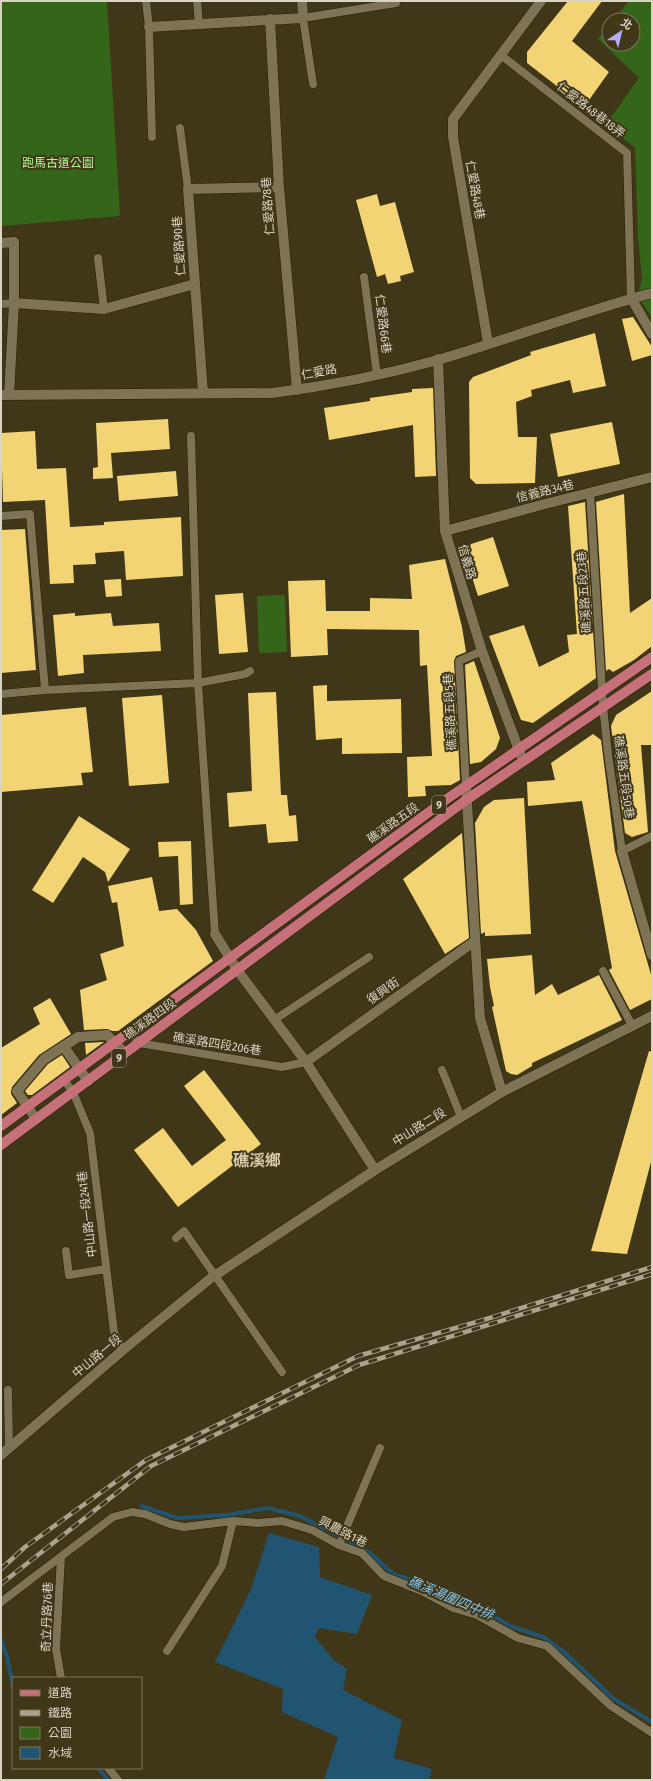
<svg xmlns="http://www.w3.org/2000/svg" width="653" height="1781" font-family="'Fira Sans Condensed','Noto Sans TC',sans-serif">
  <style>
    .green { fill: #346519 }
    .water { fill: #205470 }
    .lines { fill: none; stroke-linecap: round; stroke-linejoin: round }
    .stream { stroke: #205470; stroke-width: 4 }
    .building { fill: #f2d475 }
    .lane-casing { stroke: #271e01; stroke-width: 9 }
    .street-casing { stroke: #271e01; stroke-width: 11 }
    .primary-casing { stroke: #271e01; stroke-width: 11 }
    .lane { stroke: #7e7354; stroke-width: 8 }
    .street { stroke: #7e7354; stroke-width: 10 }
    .primary { stroke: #c6717a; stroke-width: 10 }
    .rail-casing { stroke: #aaa38e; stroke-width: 4.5 }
    .rail { stroke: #403719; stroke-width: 3; stroke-dasharray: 9; stroke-linecap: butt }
    .labels { text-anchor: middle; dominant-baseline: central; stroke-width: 4; stroke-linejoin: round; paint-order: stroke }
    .shield { fill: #403719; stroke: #aca590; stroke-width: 1 }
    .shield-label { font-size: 11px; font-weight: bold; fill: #dad4c3 }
    .street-label { font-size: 12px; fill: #dad4c3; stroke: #403719 }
    .park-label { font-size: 12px; fill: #aef48f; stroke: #403719 }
    .water-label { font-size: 13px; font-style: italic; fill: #85c9f2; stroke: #403719 }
    .district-label { font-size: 16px; font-weight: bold; fill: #d7ccaa; stroke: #403719 }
  </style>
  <rect width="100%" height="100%" fill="#403719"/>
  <path class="green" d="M1,1H107L120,216L1,226Z
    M629,1H652V318L637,295L642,280L638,236L635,148L606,124L639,78L598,39L609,25V44H633V20H613Z
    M285,595L287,652L259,653L257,596Z"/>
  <path class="water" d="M269,1533L319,1547L320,1577L372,1595L357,1634L319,1628L315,1637L334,1660L347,1669L343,1690L402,1720L394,1758L432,1769L429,1780H324L338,1737L282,1712L283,1689L215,1662L251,1589Z"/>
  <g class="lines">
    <path class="stream" d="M142,1506L177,1518L227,1515L268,1508L300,1516L370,1553L393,1574L427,1585L465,1607L499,1619L510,1626L543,1637L564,1652L614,1699L652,1722
      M1,1640L7,1657L13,1686
      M98,1768L108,1780"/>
  </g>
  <path class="building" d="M568,1H602L572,41L609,72L584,107L527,63V52Z
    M377,194L380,206L395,202L414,272L400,276L401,281L388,284L385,274L377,277L356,200Z
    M633,317L652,347V355L632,361L622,319Z
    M595,333L606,386L573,393L570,380L531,390L532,396L516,402L518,437H537L535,483L476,484L470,478L469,382L473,377L531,355L530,352Z
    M433,388L436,476L415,477L413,425L329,440L324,408L370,401V398L412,392V389Z
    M168,419L170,449L111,453L113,478L93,479V468L98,467L96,423Z
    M612,422L620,464L558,477L550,434Z
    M35,431L37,469L66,468L70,527L104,525V522L181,517L183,576L126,580L124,551L95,553L96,564L73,565L74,583L50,584L45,500L3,502L1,433Z
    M176,471L178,496L119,501L117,476Z
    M624,494L630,613L652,598V646L634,660L613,672L609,669L606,671L596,502Z
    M585,502L596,678L533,723L521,720L489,636L524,625L539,667L569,652L567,635L577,634L568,506Z
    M25,529L36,670L1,673V530Z
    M493,537L509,586L478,596L464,552L471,544Z
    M445,559L462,627L466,652L456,656L454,661L460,780L451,785L425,786L426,796L408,797L407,757L432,756L427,665L420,666L419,630L327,629L328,655L291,657L288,581L325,580L326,611H370V598L412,599L409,565Z
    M121,579L122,596L106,597L104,580Z
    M243,593L248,652L219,654L215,595Z
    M75,613V616L111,613L113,626L159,623L161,651L83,655L84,673L58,676L53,615Z
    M474,661L500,738L496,749L481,762L470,764L465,665Z
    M327,685V701L401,699L402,753L342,754V738L316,740L313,686Z
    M652,691V745H641L648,832L632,837L625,833L611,726L616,715Z
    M276,692L281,795H287L289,816L296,815L298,841L268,843L266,824L229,827L227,793L252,791L248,693Z
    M162,695L169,783L129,786L122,698Z
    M86,707L93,772L81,773L83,785L1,792V715Z
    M593,734L601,740L615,851L652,978V999L630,1010L609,970L612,968L582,801L528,806L527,782L555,780L551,763Z
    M524,798L531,934L485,936V932L481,934L475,823L484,807L494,800Z
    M79,816L130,849L108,882L105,872L83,857L53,903L32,890Z
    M462,833L469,938L445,954L403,879Z
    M191,841L193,904L180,905L178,856L159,857L158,842Z
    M152,877L159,911L177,909L196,930L213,961L118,1031H112L107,1029L84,1030L80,990L107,980L100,954L124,946L117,902L112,903L108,886Z
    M532,955L535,995L552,984L558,995L599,975L622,1020L532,1063V1066L517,1075L511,1074L506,1071L492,1007L494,1006L490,987L487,959Z
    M50,998L71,1034L39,1055L12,1087L11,1094L17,1103L1,1115V1048L40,1024L33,1008Z
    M104,1042L86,1055L85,1043Z
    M649,1051L652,1052V1158L627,1254L591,1251Z
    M62,1055L70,1067L32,1095H28L25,1091L48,1064Z
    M204,1070L261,1144L178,1207L134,1150L163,1128L192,1166L226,1140L184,1086Z"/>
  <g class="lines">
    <defs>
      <path id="lane" d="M146,1L149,27L152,137
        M197,1L199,24
        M502,56L627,153L631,298
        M313,84L303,18L396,3
        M180,128L188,189
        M98,258L104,309
        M364,277L377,375
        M1,304L14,303
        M191,436L198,683L215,934
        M590,493L603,706L608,754L622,851L652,836
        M1,516L30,514L45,690
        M1,694L45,690L198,683L245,674L250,671
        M466,786L459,661L482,651
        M603,971L633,1027
        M274,1020L369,957
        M130,1031L139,1043L282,1067L306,1062
        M442,1070L461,1117
        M64,1080L73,1092L90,1133L114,1332L123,1350
        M176,1238L184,1231L282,1372
        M66,1251L69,1275L106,1269
        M8,1390L9,1448
        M339,1545L380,1448
        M61,1557L56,1649L61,1678
        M1,1602L113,1517L132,1512L145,1514L170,1524L184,1527L233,1521L258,1523L282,1521L312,1530L339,1545L362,1553L384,1576L424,1592L453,1608L477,1615L518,1638L547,1646L611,1706L652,1733
        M167,1651L222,1566L233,1521
        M108,1768L118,1780"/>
      <path id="street" d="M270,19L279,187L297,390
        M149,27L303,18L302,1
        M1,243L14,242V303L9,395
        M631,298L652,334
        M14,303L104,309L195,284
        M488,343L453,137V119L541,1
        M438,359L445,531L482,651L523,761
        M203,392L188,189L279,187
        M1,395L272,393C328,386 384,375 438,360C510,339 580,312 652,293
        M445,531L545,504L652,477
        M466,786L480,1018L502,1092
        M622,851L652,955
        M215,934L238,971L306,1062L375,1170
        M64,1047L88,1081
        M306,1062L475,941
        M36,1119L17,1091L44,1059L78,1037L107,1035L125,1053
        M1,1455L123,1350L211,1278L375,1170L502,1092L652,1016"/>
      <path id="primary" d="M1,1126L444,801L652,657
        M1,1145L466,800L652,674"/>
    </defs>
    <use href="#lane" class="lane-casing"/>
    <use href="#street" class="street-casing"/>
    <use href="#primary" class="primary-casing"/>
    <use href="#lane" class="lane"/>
    <use href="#street" class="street"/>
    <use href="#primary" class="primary"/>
    <defs>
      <path id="rail" d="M1,1569L25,1547L146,1460L358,1356L480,1321L652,1267
        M1,1584L151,1466L359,1365L652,1274"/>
    </defs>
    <use href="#rail" class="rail-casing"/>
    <use href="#rail" class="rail"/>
  </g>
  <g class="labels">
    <g class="shield">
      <rect x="432" y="796" width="14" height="18" rx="3"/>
      <rect x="112" y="1049" width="14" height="18" rx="3"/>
    </g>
    <g class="shield-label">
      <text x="439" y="805">9</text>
      <text x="119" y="1058">9</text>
    </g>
    <g class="street-label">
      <text transform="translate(591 110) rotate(38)">仁愛路48巷18弄</text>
      <text transform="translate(475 190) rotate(80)">仁愛路48巷</text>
      <text transform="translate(268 206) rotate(-94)">仁愛路78巷</text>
      <text transform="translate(179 246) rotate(-94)">仁愛路90巷</text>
      <text transform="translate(383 324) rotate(83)">仁愛路66巷</text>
      <text transform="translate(319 372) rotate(-11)">仁愛路</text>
      <text transform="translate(545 491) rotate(-14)">信義路34巷</text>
      <text transform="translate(467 562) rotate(74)">信義路</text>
      <text transform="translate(584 592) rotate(-94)">礁溪路五段23巷</text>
      <text transform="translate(450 712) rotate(-93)">礁溪路五段5巷</text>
      <text transform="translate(624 777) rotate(82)">礁溪路五段50巷</text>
      <text transform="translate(393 823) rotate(-36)">礁溪路五段</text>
      <text transform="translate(383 991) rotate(-35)">復興街</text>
      <text transform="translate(150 1019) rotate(-36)">礁溪路四段</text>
      <text transform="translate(217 1044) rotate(9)">礁溪路四段206巷</text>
      <text transform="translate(419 1127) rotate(-32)">中山路二段</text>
      <text transform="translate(87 1214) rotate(-97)">中山路一段241巷</text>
      <text transform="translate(97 1356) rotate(-40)">中山路一段</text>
      <text transform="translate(343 1532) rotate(27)">興農路1巷</text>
      <text transform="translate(47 1617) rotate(-88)">奇立丹路76巷</text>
    </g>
    <g class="park-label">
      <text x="58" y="163">跑馬古道公園</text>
    </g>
    <g class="water-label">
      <text transform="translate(451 1598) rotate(23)">礁溪湯圍四中排</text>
    </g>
    <g class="district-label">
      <text x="257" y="1160">礁溪鄉</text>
    </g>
  </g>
  <rect width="653" height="1781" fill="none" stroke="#dad4c3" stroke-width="4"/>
  <rect x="12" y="1677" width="130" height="92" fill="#403719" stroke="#7e765d"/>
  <rect x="20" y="1690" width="20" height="6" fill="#c6717a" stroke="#7e765d"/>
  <text x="48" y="1697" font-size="12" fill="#dad4c3">道路</text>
  <rect x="20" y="1710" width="20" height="6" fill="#aaa38e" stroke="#7e765d"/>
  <text x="48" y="1717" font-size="12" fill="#dad4c3">鐵路</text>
  <rect x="20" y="1727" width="20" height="12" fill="#346519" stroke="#7e765d"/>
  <text x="48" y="1737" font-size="12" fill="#dad4c3">公園</text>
  <rect x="20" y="1747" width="20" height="12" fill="#205470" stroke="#7e765d"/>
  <text x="48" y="1757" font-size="12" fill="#dad4c3">水域</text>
  <g transform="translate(621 32) rotate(35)"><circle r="19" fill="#403719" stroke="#7e765d"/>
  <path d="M0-3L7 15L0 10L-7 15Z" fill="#b9abf7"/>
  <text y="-6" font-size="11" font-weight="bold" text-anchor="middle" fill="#dad4c3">北</text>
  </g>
</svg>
